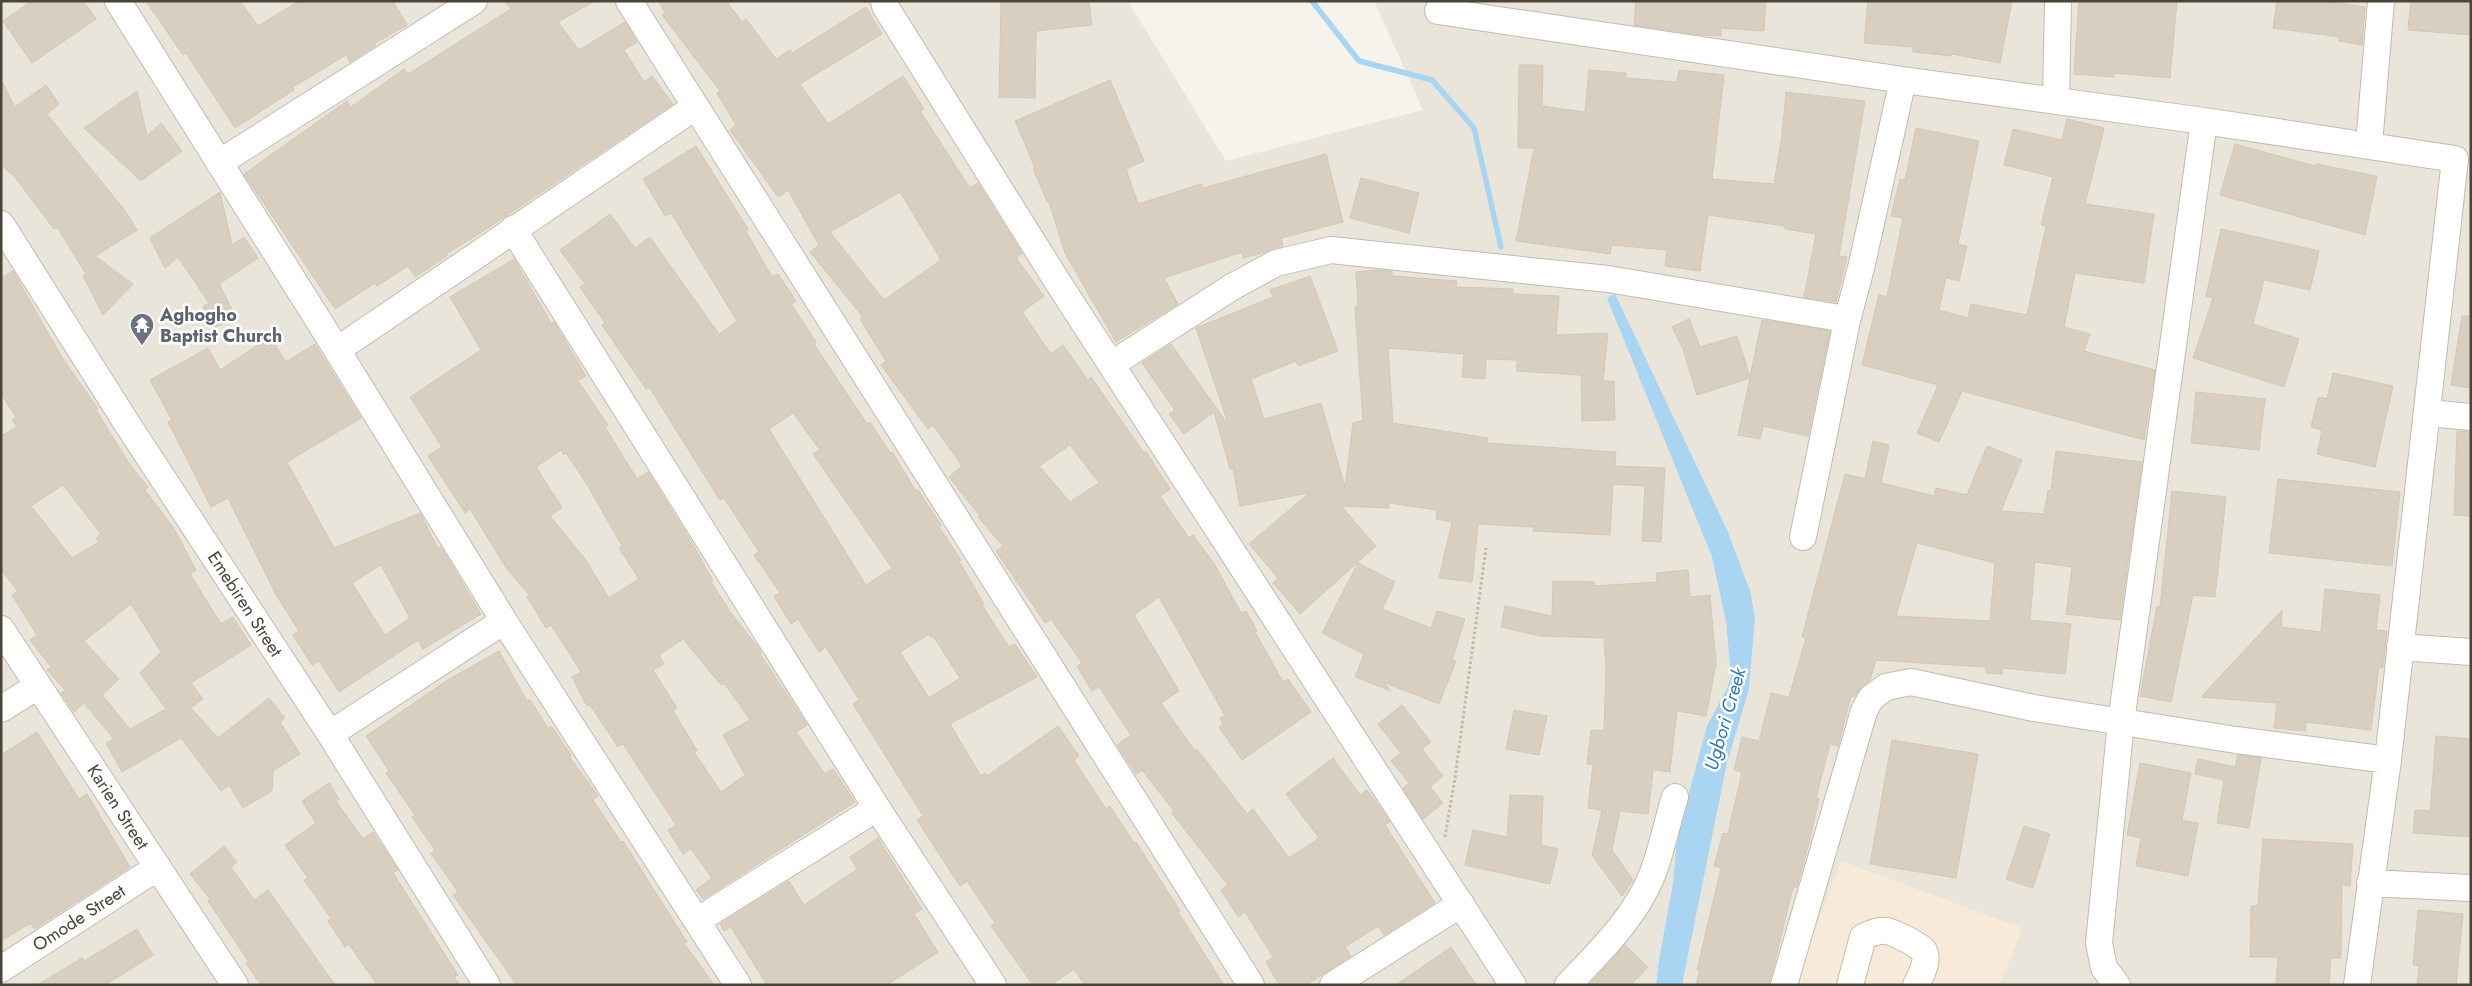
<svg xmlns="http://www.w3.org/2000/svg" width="2472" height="986" font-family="Jost,sans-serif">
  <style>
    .residential { fill: #eae5da }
    .commercial { fill: #f7ead8 }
    .water { fill: #a9d4f2 }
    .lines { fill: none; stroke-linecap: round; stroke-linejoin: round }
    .stream { stroke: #a9d4f2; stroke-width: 5.5 }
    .building { fill: #d8cfc1; stroke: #d3c7b4; fill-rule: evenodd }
    .minor-casing { stroke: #c2bbae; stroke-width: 28 }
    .path { stroke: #c4b79f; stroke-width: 3; stroke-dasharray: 2.5 2.5; stroke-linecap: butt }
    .minor { stroke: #fff; stroke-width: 26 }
    .labels { text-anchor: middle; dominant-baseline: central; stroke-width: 5; stroke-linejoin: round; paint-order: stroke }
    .worship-label { font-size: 18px; font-weight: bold; fill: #5b616d; stroke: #fff; text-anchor: start }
    .street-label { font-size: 18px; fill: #4b4439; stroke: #fff }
    .water-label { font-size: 19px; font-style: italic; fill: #2e7ab2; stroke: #fff }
  </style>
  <rect width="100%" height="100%" fill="#f6f3ec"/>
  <path class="residential" d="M1,1H1128L1226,161L1423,110L1374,1H2471V985H1682L1727,763L1749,689L1755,620L1615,294L1608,298L1712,557L1726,622L1731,675L1692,782L1677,837L1673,883L1659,959L1656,985H1Z"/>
  <path class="commercial" d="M1841,861L2022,928L2000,985H1794Z"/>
  <path class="water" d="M1615,294L1728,532L1751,594L1755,620L1749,689L1727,763L1682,985H1656L1659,959L1673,883L1677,837L1707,726L1727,688L1731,675L1726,622L1712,557L1607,298Z"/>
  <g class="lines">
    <path class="stream" d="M1312,1L1359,61L1432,80L1474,128L1501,247"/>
  </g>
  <path class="building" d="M32,1H83L96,19L32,63L3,21Z
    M146,1H240L258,26L299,1H393L407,25L375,43L376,45L350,62L346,55L293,87L294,90L235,128L186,53L183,55Z
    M505,1H595L558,22L579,50L625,22L637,42L624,50L644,82L652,76L673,104L491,226L446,254L447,256L415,277L408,266L377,286L375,283L335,309L244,174L347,101L351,107L404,69L408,74L511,9Z
    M659,1H726L742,22L746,19L776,59L790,50L792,53L866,7L882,34L800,84L828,124L903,76L924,109L920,111L970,188L978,183L1022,253L1016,258L1044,296L1022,312L1051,354L1063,345L1088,380L1091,377L1144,453L1146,452L1170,489L1160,496L1189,538L1193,535L1215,565L1241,613L1246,611L1257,631L1255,632L1283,682L1288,679L1311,712L1242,760L1219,727L1223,724L1220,718L1225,716L1159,597L1134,615L1179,691L1161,703L1195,751L1197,749L1247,814L1253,809L1289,858L1319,838L1286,794L1333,758L1360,795L1367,790L1379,806L1390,822L1385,825L1435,903L1384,935L1378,926L1345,947L1351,956L1306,985H1279L1266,962L1273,957L1245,912L1238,917L1221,890L1228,885L1172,813L1174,811L1142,770L1136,774L1117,745L1131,735L1099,687L1092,691L1077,666L1082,663L1051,619L1045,623L996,551L1003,546L978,517L980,516L949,477L962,466L933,425L928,429L881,365L886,361L860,319L863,317L810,252L819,245L788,190L778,197L730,130L736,125L717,93L720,91L662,15L665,13ZM900,192L941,260L884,300L830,232ZM1070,445L1099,483L1070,502L1039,466Z
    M1001,1H1089L1092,25L1036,31L1035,98L999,97Z
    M1636,1H1766L1764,31L1721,28V36L1702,35L1634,25Z
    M1868,1H2012L2000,63L1952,54L1951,56L1913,52V47L1864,43Z
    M2079,1H2177L2170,78L2115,73L2114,77L2074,74Z
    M2277,1H2326L2365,7L2362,45L2339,41V37L2273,28Z
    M2411,1H2471V35L2408,30Z
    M1519,65H1543L1542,106L1585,112L1589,70L1626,73V78L1677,82L1679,70L1724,75L1712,179L1774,184L1782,135L1786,92L1865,101L1839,256L1847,257L1836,302L1804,297L1816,234L1785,229V226L1708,215L1700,271L1665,266L1667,250L1612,245L1610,254L1516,241L1534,148H1518Z
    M1,79L15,107L46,85L59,104L47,114L126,212L137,230L95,256L133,284L103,315L83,276L86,274L57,227L54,229L14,176L1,165Z
    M1110,80L1144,161L1126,169L1138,204L1201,184L1203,188L1326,154L1343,222L1281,238L1283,246L1265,252L1243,258L1242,252L1164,278L1178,304L1116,342L1065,253L1049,202L1048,203L1033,169L1035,168L1015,121Z
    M137,91L147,136L161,123L182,151L141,181L84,128Z
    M2067,119L2104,128L2085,204L2154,214L2144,283L2075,273L2064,327L2090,334L2084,351L2155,370L2144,440L1962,391L1939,442L1917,433L1938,385L1862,365L1879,295L1887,297L1903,218L1891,216L1900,179L1905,180L1916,128L1979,141L1958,244L1967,246L1959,281L1946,278L1939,310L1968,318L1971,304L2027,315L2046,226L2041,225L2053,177L2004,165L2013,129L2062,140Z
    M2235,144L2315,166L2316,164L2377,176L2365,235L2220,195Z
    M696,146L748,229L746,231L772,277L778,274L796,301L791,304L816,342L814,344L839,382L867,424L870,422L890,453L892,452L916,491L918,490L941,525L939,527L961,560L959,561L984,604L982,605L1009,647L1015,644L1037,677L950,724L981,776L985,773L987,776L1058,726L1079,756L1074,760L1106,809L1110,806L1134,843L1136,842L1180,911L1178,912L1224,985H1085L1074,969L1051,985H1033L991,926L995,923L967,881L960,886L917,820L923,816L853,704L859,700L826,647L819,652L798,619L791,624L774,596L780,593L754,555L759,552L724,498L720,500L649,387L646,389L602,325L605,323L580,287L585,284L560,250L610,214L635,248L650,237L719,334L737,321L671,213L665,216L643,179ZM793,413L820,450L813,454L892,568L866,585L769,429ZM929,634L930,637L933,636L960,678L929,698L900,652Z
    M1361,178L1419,193L1409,233L1350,218Z
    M220,192L232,245L244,237L258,258L219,284L236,317L214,328L203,306L209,303L178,257L165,268L150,238Z
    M2221,229L2319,251L2310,290L2264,280L2253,324L2299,339L2284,387L2193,358L2213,298L2206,296Z
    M514,259L551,323L554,322L586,376L578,381L608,425L605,427L637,479L648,472L691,541L713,581L711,582L731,613L758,647L761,652L760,654L802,717L807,725L796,732L825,774L833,769L855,802L703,899L696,890L712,878L691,849L683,854L668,830L676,825L623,744L618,747L590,705L587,706L572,677L581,672L551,625L546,628L527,597L529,595L507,569L470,509L465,513L428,456L442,447L410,397L481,350L450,297ZM561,450L564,455L566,453L588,486L622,546L619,548L639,579L609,598L585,559L550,516L562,508L536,467ZM683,639L721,685L724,683L750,720L723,735L745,775L721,792L694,752L697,750L673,711L677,708L653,670L664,664L659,655Z
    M1379,270L1392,271V276L1457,281L1456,287L1513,289V294L1559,296L1556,335L1608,333L1603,381H1614L1615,420L1582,421L1581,375L1517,371V360L1486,359L1485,379L1462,377L1464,354L1388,348L1393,423L1488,438L1487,443L1616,452L1615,466L1665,468L1661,542L1642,541L1645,486L1613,484L1610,535L1533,531L1534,527L1478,524L1472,582L1439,578L1452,522L1436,519L1437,510L1389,503V508L1341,506L1376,546L1300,614L1273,583L1278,578L1249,544L1309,493L1240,506L1233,468L1230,469L1214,412L1184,434L1169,414L1175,410L1142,363L1171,344L1229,426L1196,328L1273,297L1270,290L1310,276L1338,351L1298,366L1296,361L1251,379L1264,419L1321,403L1345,487L1353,423L1363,420L1355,307L1358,306L1356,272Z
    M13,271L61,356L98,409L96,410L128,462L148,487L145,490L173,527L196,570L190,574L221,624L233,617L251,645L191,683L203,699L191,708L218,738L269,698L285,718L280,722L300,754L273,771L272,791L243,808L229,785L221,791L181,738L122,772L106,743L114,739L84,703L74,712L61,693L65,690L47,670L51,667L30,640L37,635L12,595L18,591L1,570V436L17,427L12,420L16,417L1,394V279ZM63,485L101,534L96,538L99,542L72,558L31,506ZM131,604L161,652L140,673L166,709L130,729L102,695L119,679L84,641Z
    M2462,316H2471V388L2451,385Z
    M1689,319L1700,347L1737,336L1750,377L1762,320L1830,331L1808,436L1763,426L1760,439L1738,435L1750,378L1697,395L1683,349L1672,327Z
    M270,337L286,362L315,344L361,418L287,462L334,548L420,513L438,549L441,547L481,614L423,649L418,640L339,692L319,661L312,665L293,635L299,631L275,593L228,498L211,507L168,422L172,420L150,380L208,348L220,370ZM381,565L410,618L385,635L352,583Z
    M2333,373L2393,386L2375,467L2317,454L2322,430L2311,427L2318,397L2327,399Z
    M2196,392L2265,399L2259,450L2191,443Z
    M2457,431L2471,432V516L2454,515Z
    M1873,441L1889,445L1881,483L1934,496L1936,488L1967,495L1987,446L2022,460L2001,511L2044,514L2048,490L2051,491L2056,451L2142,462L2120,620L2066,614L2072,567L2035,562L2030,620L2071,624L2065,674L2003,668L2002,674L1986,673V667L1876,660L1870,680L1862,686L1854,697L1851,696L1838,746L1830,744L1816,798L1819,799L1810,839L1797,887H1793L1769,985H1696L1700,971L1697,970L1721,868L1714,866L1723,833L1728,834L1742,772L1734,770L1742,737L1759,741L1771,693L1789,697L1806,638L1802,637L1845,474L1865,479ZM1917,543L1995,563L1990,621L1896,616Z
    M2278,479L2400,492L2392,566L2269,553Z
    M2172,491L2226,497L2215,597L2193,595L2171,702L2140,696L2157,607H2160Z
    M1358,563L1395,582L1382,609L1431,628L1437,611L1465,619L1452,660L1456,661L1439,704L1383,682L1391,691L1355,677L1364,654L1322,633Z
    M1688,570L1690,597L1710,595L1716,663L1706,716L1677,711L1670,772L1653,770L1648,814L1620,811L1612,850L1633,880L1622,896L1592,855L1602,810L1588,808L1593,764H1587L1591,730L1604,731L1606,668L1604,638L1540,636L1501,627L1505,606L1552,616L1553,581L1594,582V586L1657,582L1656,573Z
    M2325,589L2380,595L2376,630L2387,631L2383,668L2379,667L2371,730L2306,722L2305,731L2274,728L2277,703L2201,697L2282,610L2281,627L2321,632Z
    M499,651L527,701L530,700L548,728L551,726L571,755L569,756L598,796L593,800L621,842L623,841L687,942L684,943L714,985H517L453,895L458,892L431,853L435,850L412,817L415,815L386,773L389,771L366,736L446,681Z
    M1402,705L1431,742L1422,749L1443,776L1430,787L1443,803L1423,819L1403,788L1409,783L1391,761L1401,753L1378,724Z
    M1514,710L1547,716L1539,755L1506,749Z
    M37,732L79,799L87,794L130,867L34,929L31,923L1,941V755Z
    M2436,736L2471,739V837L2413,833L2415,810L2430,811Z
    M1892,740L1978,754L1956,878L1870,864Z
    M2238,755L2261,758L2249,828L2217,823L2224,780L2195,774L2198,759L2235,767Z
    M2140,763L2191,773L2182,820L2198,823L2188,876L2136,866L2141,838L2127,835Z
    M329,783L339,799L336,801L363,839L373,832L383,847L398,870L393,873L458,975L454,977L460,985H377L349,944L345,947L328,921L331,918L304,880L308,878L285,845L316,823L302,801Z
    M1510,795L1543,796L1541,845L1558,849L1550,884L1465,865L1473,830L1507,837Z
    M2024,826L2050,834L2033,888L2006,879Z
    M878,838L922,909L914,914L938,952L887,985H767L731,927L724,931L720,924L789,881L804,905L857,869L850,857Z
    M2263,839L2353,844L2350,886L2342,885L2341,958H2331L2329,985H2276L2278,957H2250L2251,906H2258Z
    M224,846L237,862L231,867L254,900L268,890L335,985H261L246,963L249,962L208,901L210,899L190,874Z
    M2418,910L2463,914L2456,985H2417L2419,966L2413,965Z
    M137,929L153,955L105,985H37L82,958L84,961Z
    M1625,945L1648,967L1631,985H1589Z
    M1451,947L1476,985H1396Z"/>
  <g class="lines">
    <defs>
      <path id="minor" d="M118,1L337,350L504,621L738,985
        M629,1L1251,985
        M884,1L885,6L1057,281L1513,985
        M1438,11L1903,80L2204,121L2455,159L2388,760L2357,985
        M2056,101L2058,1
        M2369,145L2381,1
        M219,163L474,1
        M1,224L126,422L330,734L487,985
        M513,229L877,808L993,985
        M337,350L695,107
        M1112,364L1232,287L1276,263L1331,250L1608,279L1834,317L1847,321L1861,268L1903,80
        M2427,413L2471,417
        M1803,537L1847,321
        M1,629L235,985
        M2400,647L2471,652
        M1,709L38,686
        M330,734L504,621
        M2370,883L2471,888
        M698,920L877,808
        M1,969L158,867
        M1333,985L1461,904
        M1568,985C1599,952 1635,918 1652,875C1662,850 1667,822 1675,797
        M1784,985L1864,711L1871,698L1886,687L1911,682L2034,708L2236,740L2388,760
        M1850,985L1863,937C1870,934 1877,930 1886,931C1892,931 1921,946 1924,951C1929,962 1921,975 1916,985
        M2117,985L2104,968L2099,943L2121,722L2204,121"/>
    </defs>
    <use href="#minor" class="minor-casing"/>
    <path class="path" d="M1445,837L1455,778L1486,548"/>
    <use href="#minor" class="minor"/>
  </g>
  <defs>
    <symbol id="temple-pin" viewBox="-11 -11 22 30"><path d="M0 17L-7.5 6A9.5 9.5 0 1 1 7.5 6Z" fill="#6b7280" stroke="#fff"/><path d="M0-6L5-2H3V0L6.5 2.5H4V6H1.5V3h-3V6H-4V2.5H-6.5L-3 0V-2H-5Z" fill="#fff"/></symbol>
  </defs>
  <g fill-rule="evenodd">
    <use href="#temple-pin" x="128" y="311" width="28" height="38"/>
  </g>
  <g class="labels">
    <g class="worship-label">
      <text x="160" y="315">Aghogho<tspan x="160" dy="21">Baptist Church</tspan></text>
    </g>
    <g class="street-label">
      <text transform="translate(245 604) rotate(57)">Emebiren Street</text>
      <text transform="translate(118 807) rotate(57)">Karien Street</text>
      <text transform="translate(79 918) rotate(-33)">Omode Street</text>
    </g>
    <g class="water-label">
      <text transform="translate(1725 719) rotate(-74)">Ugbori Creek</text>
    </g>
  </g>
  <rect width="2472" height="986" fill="none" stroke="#4b4439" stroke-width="5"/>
</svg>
